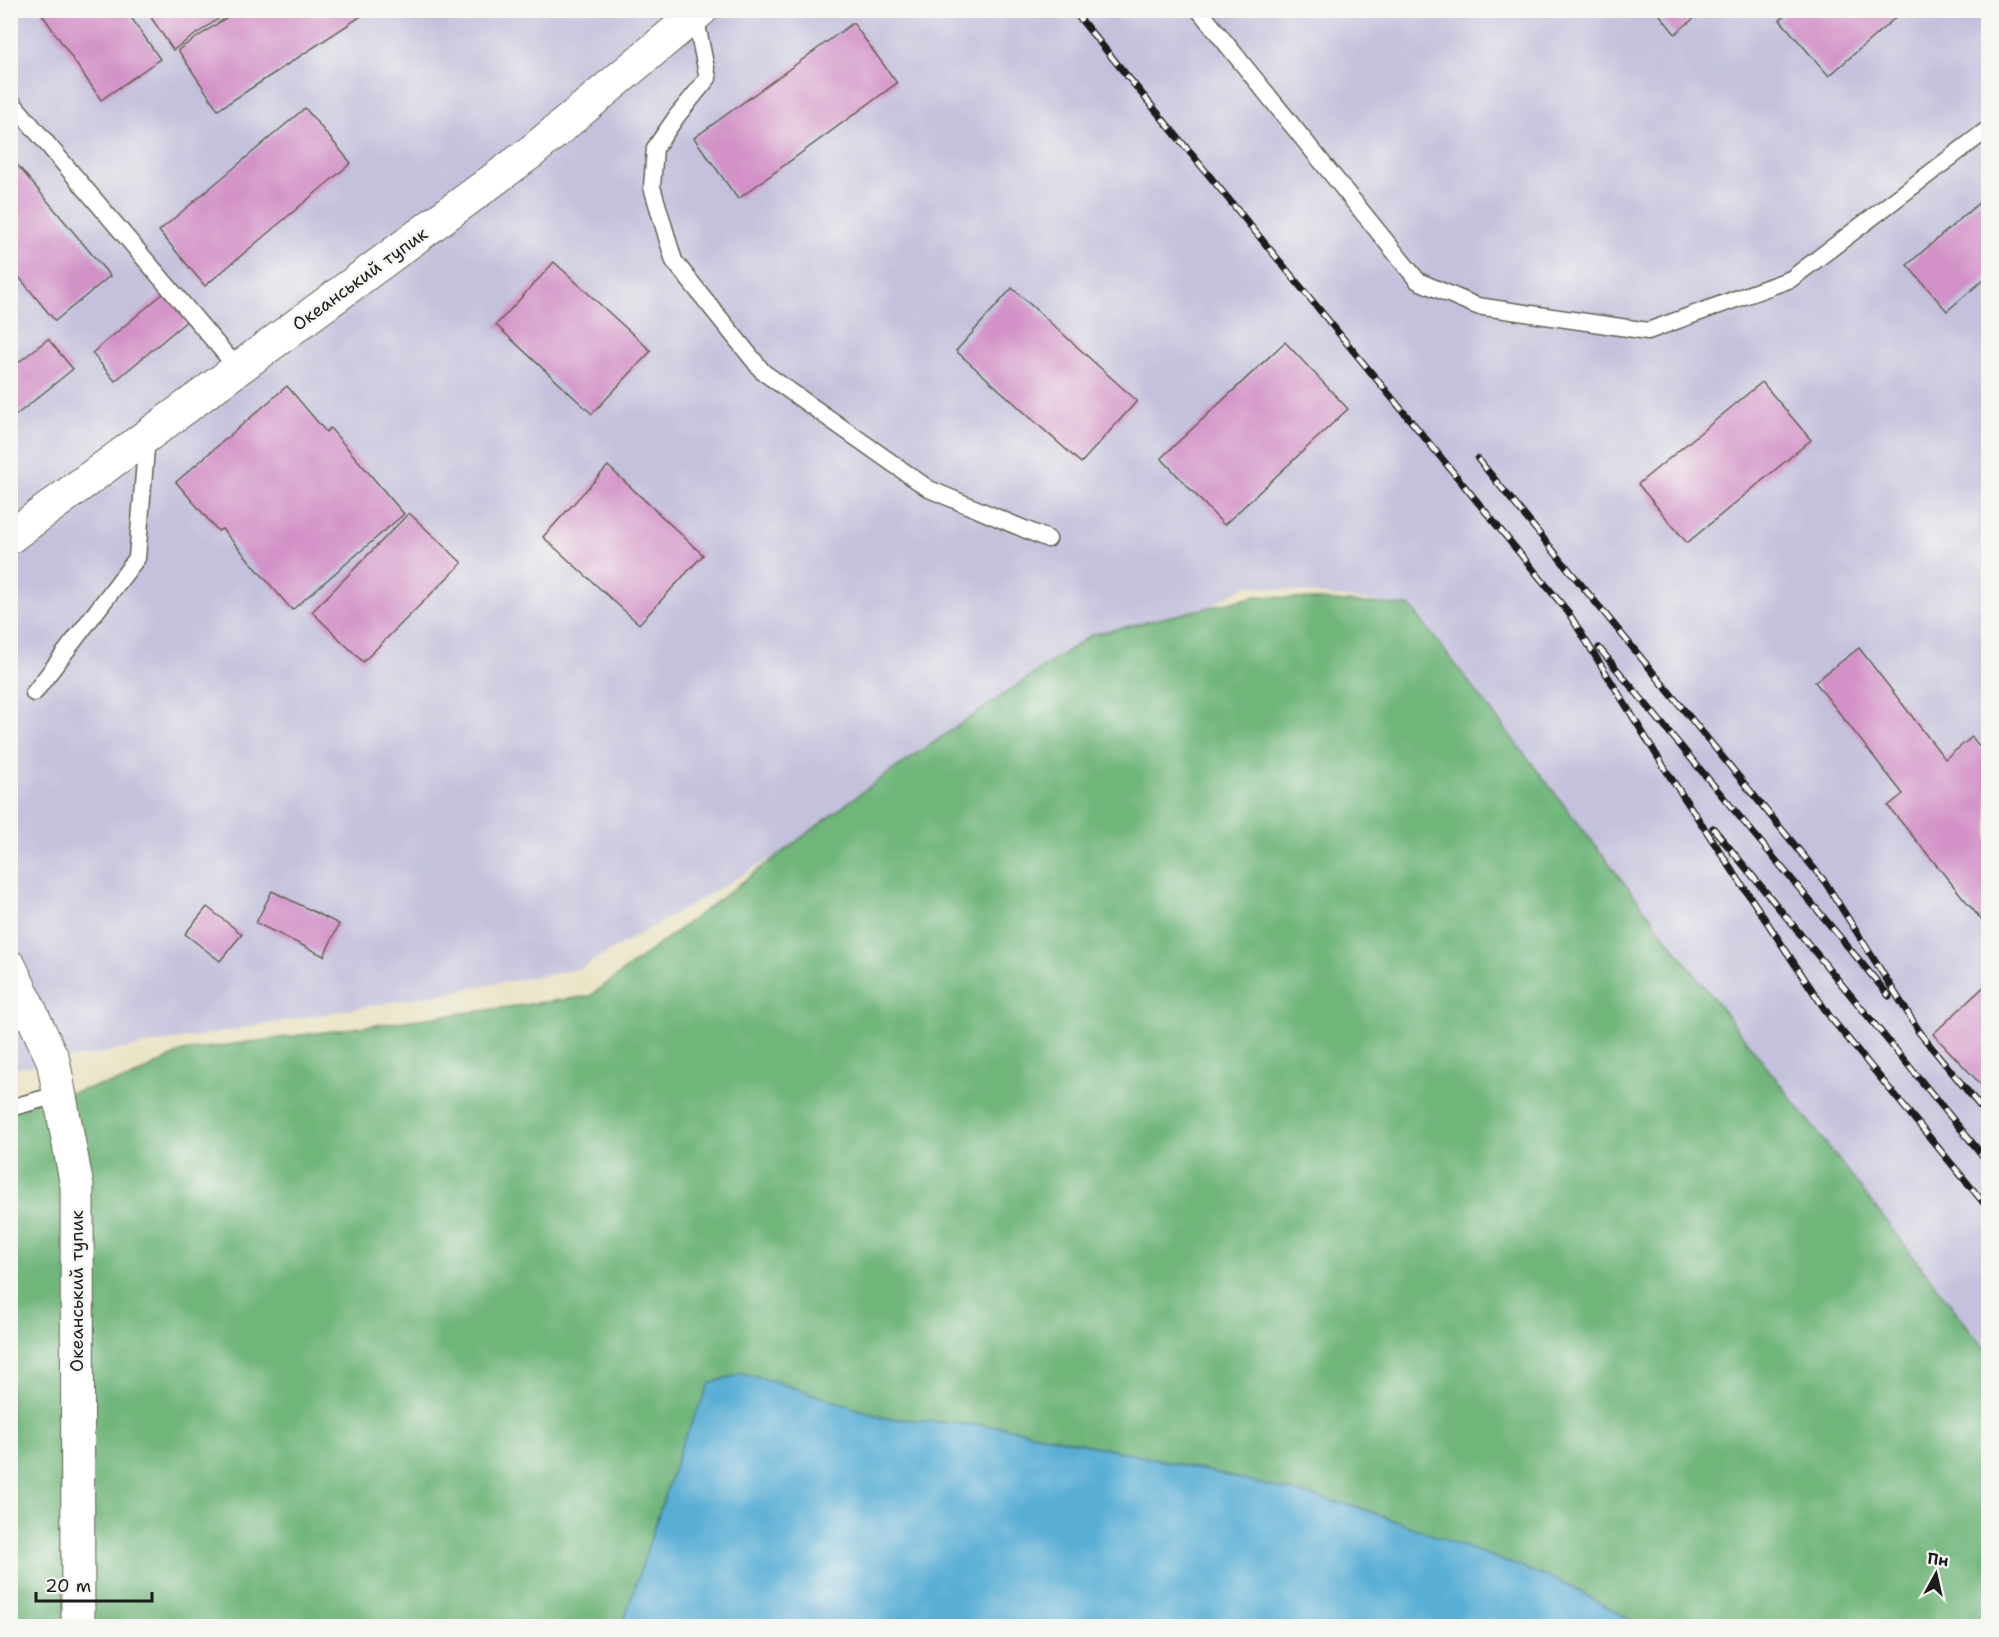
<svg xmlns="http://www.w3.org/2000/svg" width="1999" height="1637" font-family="'Shantell Sans',sans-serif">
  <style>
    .industrial { fill: #c3c1db }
    .forest { fill: #6fb57a; stroke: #46684b; stroke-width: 1.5 }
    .water { fill: #58aed5; stroke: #3a6578; stroke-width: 1.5 }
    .building { fill: #d392c7 }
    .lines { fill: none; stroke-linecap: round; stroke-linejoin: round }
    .lane-casing { stroke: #646155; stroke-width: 19 }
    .street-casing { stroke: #646155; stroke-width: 35 }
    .lane { stroke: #fff; stroke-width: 16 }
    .street { stroke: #fff; stroke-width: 33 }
    .rail-casing { stroke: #1c1c1c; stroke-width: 7 }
    .rail { stroke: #f6f6f2; stroke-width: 4.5; stroke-dasharray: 14; stroke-linecap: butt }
    .labels { text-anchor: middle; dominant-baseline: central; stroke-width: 5; stroke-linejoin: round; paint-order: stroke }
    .street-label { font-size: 18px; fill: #1c1c1c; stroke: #f6f6f2 }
  </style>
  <rect width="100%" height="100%" fill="#f6f6f2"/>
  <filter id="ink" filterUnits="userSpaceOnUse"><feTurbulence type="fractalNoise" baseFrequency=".0167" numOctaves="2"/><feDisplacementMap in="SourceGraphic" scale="12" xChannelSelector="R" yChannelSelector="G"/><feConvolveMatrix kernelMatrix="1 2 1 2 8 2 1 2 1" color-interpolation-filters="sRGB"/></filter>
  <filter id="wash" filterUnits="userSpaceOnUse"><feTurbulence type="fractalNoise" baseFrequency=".008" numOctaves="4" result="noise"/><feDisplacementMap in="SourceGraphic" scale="24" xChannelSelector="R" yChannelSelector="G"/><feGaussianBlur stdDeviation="1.35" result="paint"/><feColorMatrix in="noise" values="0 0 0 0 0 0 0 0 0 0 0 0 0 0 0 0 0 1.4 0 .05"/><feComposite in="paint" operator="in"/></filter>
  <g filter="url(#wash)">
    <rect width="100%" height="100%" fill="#e9e2c0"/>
    <path class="industrial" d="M11,11H1988V1361L1376,602L1247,585L579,969L11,1069Z"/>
    <path class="forest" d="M1257,596L1410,606L1988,1353V1626H1642L1566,1584L1357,1507L1173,1463L1004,1427L884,1418L774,1381L681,1446L622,1626H11L10,1106L129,1079L183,1051L590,996L877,781L1091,635Z"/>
    <path class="water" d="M741,1374L774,1381L884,1418L1004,1427L1173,1463L1357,1507L1566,1584L1642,1626H622L681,1446L710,1383Z"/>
    <g id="blocks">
      <path class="building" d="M39,10H126L160,59L101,100Z
        M146,10H231L173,50Z
        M238,10H365L366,13L218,110L178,50Z
        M1656,10H1704L1675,34Z
        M1791,10H1904L1829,76L1780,20Z
        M853,23L897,83L738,199L694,138Z
        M305,108L351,163L205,286L159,231Z
        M10,156L110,276L55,321L10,266Z
        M1988,195V276L1947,311L1907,265Z
        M554,262L651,351L592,414L496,325Z
        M1012,288L1137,401L1081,463L956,351Z
        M165,292L188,320L115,381L92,353Z
        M48,339L73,369L10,420V369Z
        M1285,342L1348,409L1224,525L1161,458Z
        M1762,382L1811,440L1687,543L1638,484Z
        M287,386L326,432L330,428L404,514L292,610L222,529L218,531L176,482Z
        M608,466L703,555L639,624L543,537Z
        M409,513L462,563L363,662L312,612Z
        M1859,648L1945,759L1972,737L1988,757V928L1888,806L1903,794L1815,682Z
        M272,891L339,924L324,956L256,923Z
        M207,907L242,934L220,961L185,934Z
        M1988,983V1089L1987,1091L1933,1034Z"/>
    </g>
  </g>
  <g filter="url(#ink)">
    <use href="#blocks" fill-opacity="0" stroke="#646155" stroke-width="1.5"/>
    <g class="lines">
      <defs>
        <path id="lane" d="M1199,10L1418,281L1477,306L1648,331L1791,279L1988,129
          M695,15L708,78L677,116L655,148L652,187L674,261L763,372L929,489L1048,539
          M10,100L238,369
          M34,693L137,558L147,437
          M10,1108L60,1094"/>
        <path id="street" d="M10,537L530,153L701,10
          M10,967L53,1060L77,1186L78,1626"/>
      </defs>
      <use href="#lane" class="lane-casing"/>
      <use href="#street" class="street-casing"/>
      <use href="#lane" class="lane"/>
      <use href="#street" class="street"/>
      <defs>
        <path id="rail" d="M1073,10L1568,612L1669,775L1830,1017L1988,1208
          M1478,459L1825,882L1923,1037
          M1599,648L1889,996
          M1713,828L1988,1162
          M1918,1031L1988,1116"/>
      </defs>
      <use href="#rail" class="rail-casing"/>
      <use href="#rail" class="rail"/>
    </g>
  </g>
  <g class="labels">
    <g class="street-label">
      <text transform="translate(360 279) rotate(-36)">Океанський тупик</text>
      <text transform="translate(77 1291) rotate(-90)">Океанський тупик</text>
    </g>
  </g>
  <rect width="1999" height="1637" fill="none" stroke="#f6f6f2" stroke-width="36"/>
  <g transform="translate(1936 1574) rotate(8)" stroke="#f6f6f2" stroke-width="4.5" paint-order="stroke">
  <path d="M0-4.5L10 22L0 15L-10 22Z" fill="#1c1c1c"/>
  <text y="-9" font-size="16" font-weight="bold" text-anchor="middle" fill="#1c1c1c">Пн</text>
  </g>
  <path d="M36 1592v9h116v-9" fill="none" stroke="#1c1c1c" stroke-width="3"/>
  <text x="45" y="1592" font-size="18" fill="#1c1c1c" stroke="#f6f6f2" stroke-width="4.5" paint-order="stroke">20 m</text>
</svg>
